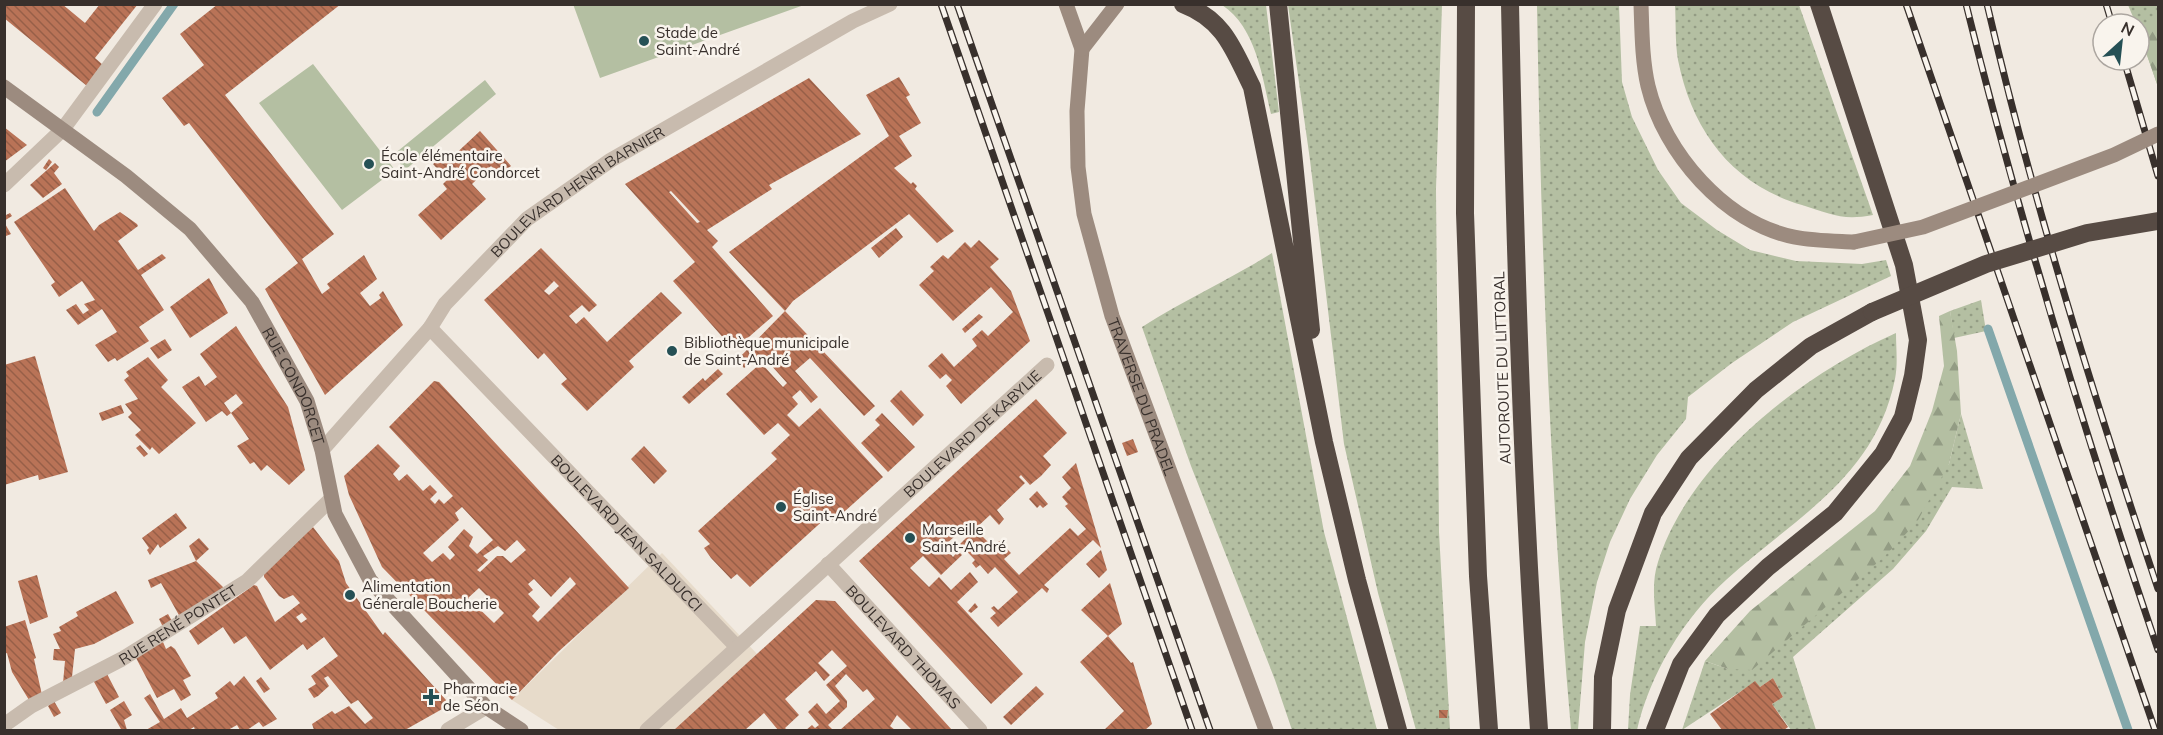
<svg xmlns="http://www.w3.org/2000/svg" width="2163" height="735" font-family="Mulish,sans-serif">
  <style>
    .grass { fill: url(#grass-dots) }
    .forest { fill: url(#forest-firs) }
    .green { fill: #b4bfa2 }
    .plaza { fill: #e7dbca }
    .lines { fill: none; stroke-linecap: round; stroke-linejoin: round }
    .stream { stroke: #83a8ab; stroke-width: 9 }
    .building { fill: url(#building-back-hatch); fill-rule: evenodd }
    .street { stroke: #c8bbae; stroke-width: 15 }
    .secondary { stroke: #9c8b7f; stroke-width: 15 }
    .highway { stroke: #574b44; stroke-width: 18 }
    .rail-casing { stroke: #38302c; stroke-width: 7 }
    .rail { stroke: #f9f4ed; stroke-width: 4.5; stroke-dasharray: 14; stroke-linecap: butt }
    .secondary-bridge { stroke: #9c8b7f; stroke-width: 15 }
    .highway-bridge { stroke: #574b44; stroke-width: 18 }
    .poi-dot { fill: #255055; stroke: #f9f4ed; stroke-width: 2 }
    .labels { text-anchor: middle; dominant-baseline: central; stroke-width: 5; stroke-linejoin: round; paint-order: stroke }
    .poi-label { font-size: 15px; fill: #38302c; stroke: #f9f4ed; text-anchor: start }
    .street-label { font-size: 15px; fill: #38302c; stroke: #f9f4ed }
  </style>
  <defs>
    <pattern id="grass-dots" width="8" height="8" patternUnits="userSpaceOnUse" patternTransform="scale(1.5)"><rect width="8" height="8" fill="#b4bfa2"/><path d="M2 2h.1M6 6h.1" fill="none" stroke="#939c84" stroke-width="1.8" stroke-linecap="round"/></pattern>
    <pattern id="forest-firs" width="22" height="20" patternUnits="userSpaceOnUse" patternTransform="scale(1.5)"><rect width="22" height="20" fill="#b4bfa2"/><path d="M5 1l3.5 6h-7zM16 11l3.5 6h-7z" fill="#939c84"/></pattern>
    <pattern id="building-back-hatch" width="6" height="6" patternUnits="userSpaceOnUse" patternTransform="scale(1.5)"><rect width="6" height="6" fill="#b97357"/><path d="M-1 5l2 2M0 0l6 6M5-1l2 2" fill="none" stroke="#975f48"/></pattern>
  </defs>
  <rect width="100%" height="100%" fill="#f1eae1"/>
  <path class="grass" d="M1222,5H1266L1279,112L1271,114C1262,76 1256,27 1222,5Z
    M1288,5H1442L1436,189L1439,532L1450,730H1416L1378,593L1344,444L1310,160Z
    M1537,5H1619L1622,82L1632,117L1658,170L1681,203L1717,230L1750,250L1796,261L1862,264L1886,260L1891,276L1793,322L1732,363L1688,397L1686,419L1657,455L1630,499L1610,542L1597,582L1585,642L1578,730H1571C1550,489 1541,247 1537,5Z
    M1675,5H1799L1873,215C1842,221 1831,214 1802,205C1731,184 1692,130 1678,60C1675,42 1676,22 1675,5Z
    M2128,5H2158V87L2139,32V24H2136Z
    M1272,253L1324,532L1377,730H1292L1275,680L1191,466L1142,327C1184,300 1229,280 1272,253Z
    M1981,300L1986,331L1954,338L1950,311Z
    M1896,333C1896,348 1898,364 1895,379C1875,478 1794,518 1726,580C1683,619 1650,674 1637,730H1628L1630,695L1640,626H1656C1655,605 1651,583 1658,562C1690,461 1803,374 1896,333Z
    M1961,414L1983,489L1952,487L1926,531L1893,569L1793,657L1816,730H1791L1772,704L1783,697L1773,678L1760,687L1755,682L1682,730L1705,661L1728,669L1949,464Z"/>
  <path class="forest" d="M2158,13V87L2140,35Z
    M1950,311L1957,351L1961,414L1949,464L1917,522L1884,557L1752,670L1728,669L1705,661L1750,611L1875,511L1910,466L1932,411L1944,366L1939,316Z"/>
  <path class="green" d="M573,4H804V5L600,78Z
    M313,64L395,170L342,210L259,103Z
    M485,80L496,94L405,170L393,155Z"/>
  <path class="plaza" d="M662,553L757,654L674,730H559L512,700Z"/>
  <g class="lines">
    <path class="stream" d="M97,112L174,4
      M1988,329L2128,730"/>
  </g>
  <path class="building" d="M4,4H62L85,23L100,4H138L95,58L103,65L87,86L4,18Z
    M218,4H341L225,95L334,234L302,259L322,294L330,288L327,284L364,255L377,279L360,293L370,306L381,298L379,295L383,291L403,325L325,395L265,289L298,263L189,123L184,126L162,98L204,65L180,34Z
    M899,77L910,95L906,97L921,123L899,136L912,156L894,168L911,184L913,182L917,186L915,189L954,231L937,243L909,214L793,301L785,311L729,252L889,136L866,95Z
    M809,78L861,134L769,185L772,189L707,230L718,241L712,247L773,316L734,350L673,281L695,262L625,184ZM671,191L700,222L697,223L669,192Z
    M4,127L27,145L4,162Z
    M480,131L511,166L500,175L491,166L472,184L486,199L441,240L418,215L447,189L443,184L447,180L433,164L445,155L449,160Z
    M49,159L52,162L46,170L43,168Z
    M55,163L59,167L54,173L62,184L43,198L30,185Z
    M65,188L94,231L99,225L120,212L137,224L138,226L118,241L138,270L162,254L166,258L141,275L164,310L139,327L149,341L117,361L115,358L108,362L95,345L117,332L102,309L78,325L66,310L76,304L83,314L89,310L84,304L95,300L82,281L59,297L51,285L55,282L14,222Z
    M10,213L12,216L4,221V216Z
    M4,222L11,234L6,236L4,235Z
    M896,228L903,237L879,258L871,248Z
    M979,240L999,259L990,267L1011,291L1030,341L961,404L946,386L952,380L946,374L940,379L928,366L942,353L954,367L977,346L972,339L982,330L988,336L1013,312L991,287L953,321L919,285L934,271L930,267L943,255L948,259L965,242L971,248Z
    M541,248L597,305L589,312L582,305L569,316L576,324L584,317L607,342L661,292L682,313L629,361L634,367L587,411L561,384L567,379L544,353L538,359L484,300ZM554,281L559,286L549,295L544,291Z
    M209,278L228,313L190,338L170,307Z
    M785,311L875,406L864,416L810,358L795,371L818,397L811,403L800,390L792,397L798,404L787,415L799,427L820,408L883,477L834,521L828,516L750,587L737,574L731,579L711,558L704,548L710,544L698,531L777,459L771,453L790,435L778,423L764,435L726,394L761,363L783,387L787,383L762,355L744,368L737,360Z
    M979,314L983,317L965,333L962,329Z
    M236,326L288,407L305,470L289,485L267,465L261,471L254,462L250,464L237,446L249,439L231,413L243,403L236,394L224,403L231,413L227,416L222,411L206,422L182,387L199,376L205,386L217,377L200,354Z
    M165,339L172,350L158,359L150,348Z
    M35,356L68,472L39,480L38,475L4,485V365Z
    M148,357L168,380L161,387L196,423L159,454L152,447L150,450L135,435L141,430L128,417L132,413L125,404L138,399L124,380L129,376L126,372Z
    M718,369L723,374L689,404L682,397L703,378L705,381Z
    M434,381L439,382L629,588L558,652L512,700L382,567L349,495L344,476L378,444L400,466L393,474L399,481L407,474L423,491L430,485L437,492L430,499L435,504L439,499L444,504L453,496L389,427ZM462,507L493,540L477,554L469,546L473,537L464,529L448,547L455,555L450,560L443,553L432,562L423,553L459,520L455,513ZM517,540L526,550L511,563L503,556H497L480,572L477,570L488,560L483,556L498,546L505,551ZM570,577L576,584L538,622L532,616L540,607L528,594L533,590L528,584L534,579L551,597ZM479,588L504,613L494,623L468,598Z
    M901,390L924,415L913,426L890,401Z
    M1036,399L1067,433L1043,456L1051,465L1041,476L1030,485L1021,475L1019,477L1025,483L997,510L1004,519L999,525L990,515L975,529L993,547L999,541L1011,553L1004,559L1019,575L1070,528L1078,536L1086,529L1065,506L1068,504L1062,497L1071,488L1062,477L1076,463L1101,548L1093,540L1044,585L1049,589L1047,593L1042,588L998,627L990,618L996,613L991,608L994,606L998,610L1018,592L995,567L988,574L980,565L976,568L972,563L975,560L960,544L972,532L967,525L944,546L953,557L958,551L962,555L941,575L923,556L910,568L929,587L939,577L951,590L970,572L978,582L957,602L1023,674L991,704L859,561Z
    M121,405L124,413L102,421L99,413Z
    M882,413L915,447L888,472L861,443L880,425L875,420Z
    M1133,439L1138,452L1127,456L1122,443Z
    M140,445L148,454L144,457L136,448Z
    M644,446L667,471L654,484L631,459Z
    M1037,491L1048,504L1043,508L1040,505L1037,508L1029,499Z
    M176,513L187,528L160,548L158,544L150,555L147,550L149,548L142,538Z
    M313,527L339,561L346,583L383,635L385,632L446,700L444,708L405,730H314L312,724L332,711L335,714L349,706L365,724L373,718L358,700L351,704L328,676L324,678L329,686L318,696L314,698L308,689L316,684L311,676L338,656L324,637L307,650L303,644L270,670L246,636L234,644L223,627L198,645L189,631L254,585L257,586L275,622L300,603L293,595L284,599L279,596L264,577V573ZM302,613L307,619L301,623L296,617Z
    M199,538L209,549L196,561L223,587V591L180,617L161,583L151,588L148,580L196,561L189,546Z
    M1101,550L1107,570L1099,578L1086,564Z
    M37,575L48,617L30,624L18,581Z
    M1110,583L1122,624L1108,636L1081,610Z
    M116,591L134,623L94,644L75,649L72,677L63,683L65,661L53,660L54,649H60L53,634L61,631L59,627L78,616L76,612Z
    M816,600L835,601L952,730H912L897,715L890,726L895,730H840L875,699L867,689L863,692L846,674L835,686L847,701V707L828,725L833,730H806L812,725L815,728L819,725L808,712L817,703L826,714L840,701L826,685L847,666L832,650L818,663L830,675L824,681L816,671L785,699L799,715L785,728L787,730H778L764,713L745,730H674Z
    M975,603L978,607L971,613L968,611Z
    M168,614L172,621L163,627L159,619Z
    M25,620L36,658L34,659L42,695L29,700L12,672L7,653L4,654V627Z
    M1108,636L1131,663L1133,662L1152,724L1145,730H1104L1124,711L1080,662Z
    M163,642L166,649L171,646L175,649L191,676L183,680L191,695L181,701L174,689L157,698L135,656Z
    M106,672L119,697L106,704L93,680Z
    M244,676L277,719L263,727L259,722L247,730H240L237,725L228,730H195L194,727L189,730H146L160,722L144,698L150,694L164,719L181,708L187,718L218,698L215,693L230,681L234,686Z
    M261,677L270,689L264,693L256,681Z
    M1773,678L1783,697L1772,704L1788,727L1784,730H1722L1710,714L1755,681L1760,687Z
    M1036,686L1044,694L1011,725L1003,717Z
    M54,701L61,713L54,717L48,706Z
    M124,701L132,715L124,720L127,730H119L121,729L110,710Z
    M1439,710H1448L1447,718H1439Z"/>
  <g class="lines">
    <g class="street">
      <path d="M4,185L63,129L155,4"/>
      <path id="s1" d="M430,328L737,647"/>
      <path id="s2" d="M322,450L430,328L445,304L527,219L611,160L853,21L890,4"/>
      <path id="s3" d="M828,564L980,730"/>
      <path id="s4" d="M4,725L31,706L122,659L247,581L331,499"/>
      <path d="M448,730L486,707"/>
      <path id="s5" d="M647,730L1047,365"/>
    </g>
    <g class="secondary">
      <path id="s6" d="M1066,4L1082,49L1077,111L1078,167L1084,214L1112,316L1266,730"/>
      <path d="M1641,4C1642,32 1642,60 1648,86C1664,153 1725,223 1794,237C1814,241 1834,241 1854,242"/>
      <path d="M1082,49L1117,4"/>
      <path id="s7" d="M4,87L126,176L190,229L252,302L307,401L322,450L335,514L370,580L486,707L521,730"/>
    </g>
    <path class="highway" d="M1183,4C1225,20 1234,51 1252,87L1324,442L1357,580L1398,730
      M1278,4L1311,330
      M1466,4L1465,213L1478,576L1489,730
      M1510,4C1515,247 1522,489 1539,730
      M1602,730L1603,677L1617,610L1653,513L1689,458L1756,390L1811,346L1872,312
      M1655,730L1681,664L1717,615L1768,567L1835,513L1883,454L1903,417L1913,376L1918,340L1904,265L1819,4"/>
    <defs>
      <path id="rail" d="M941,4L1192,730
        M957,4L1210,730
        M1906,4L2155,730
        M1966,4C2020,223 2086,437 2158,650
        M1987,4C2033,202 2094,397 2158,589
        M2106,4L2112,24
        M2124,60L2158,176"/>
    </defs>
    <use href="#rail" class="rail-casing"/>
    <use href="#rail" class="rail"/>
    <path class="secondary-bridge" d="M1854,242L1923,227L2114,155L2158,134"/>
    <path class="highway-bridge" d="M1872,312L1986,264L2087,233L2158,221"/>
  </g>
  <g class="poi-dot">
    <circle cx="644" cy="41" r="6"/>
    <circle cx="369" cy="164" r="6"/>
    <circle cx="672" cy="351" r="6"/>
    <circle cx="781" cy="507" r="6"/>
    <circle cx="910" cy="538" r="6"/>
    <circle cx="350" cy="595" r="6"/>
    <path d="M428 688h6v6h6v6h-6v6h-6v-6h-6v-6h6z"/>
  </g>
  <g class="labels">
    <g class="poi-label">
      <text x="656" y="32">Stade de<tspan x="656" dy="17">Saint-André</tspan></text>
      <text x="381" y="155">École élémentaire<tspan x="381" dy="17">Saint-André Condorcet</tspan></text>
      <text x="684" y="342">Bibliothèque municipale<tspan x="684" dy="17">de Saint-André</tspan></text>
      <text x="793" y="498">Église<tspan x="793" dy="17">Saint-André</tspan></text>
      <text x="922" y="529">Marseille<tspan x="922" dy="17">Saint-André</tspan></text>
      <text x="362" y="586">Alimentation<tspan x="362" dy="17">Génerale Boucherie</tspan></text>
      <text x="443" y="688">Pharmacie<tspan x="443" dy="17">de Séon</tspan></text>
    </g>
    <g class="street-label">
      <text stroke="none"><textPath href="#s2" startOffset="366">BOULEVARD HENRI BARNIER</textPath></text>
      <text transform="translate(1502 368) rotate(-92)">AUTOROUTE DU LITTORAL</text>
      <text stroke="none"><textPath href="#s7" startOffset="424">RUE CONDORCET</textPath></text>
      <text stroke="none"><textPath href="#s6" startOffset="405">TRAVERSE DU PRADEL</textPath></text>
      <text stroke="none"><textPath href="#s5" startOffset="440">BOULEVARD DE KABYLIE</textPath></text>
      <text stroke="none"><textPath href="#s1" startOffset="284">BOULEVARD JEAN SALDUCCI</textPath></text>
      <text stroke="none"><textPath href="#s4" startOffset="201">RUE RENÉ PONTET</textPath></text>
      <text stroke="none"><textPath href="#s3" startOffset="112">BOULEVARD THOMAS</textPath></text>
    </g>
  </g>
  <rect width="2163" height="735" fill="none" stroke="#38302c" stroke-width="12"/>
  <g transform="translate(2121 42) rotate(27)"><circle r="28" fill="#f9f4ed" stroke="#aca6a0" stroke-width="1.5"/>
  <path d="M0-4.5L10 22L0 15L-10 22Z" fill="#255055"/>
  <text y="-9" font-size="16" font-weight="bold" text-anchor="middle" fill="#38302c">N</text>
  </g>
</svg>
